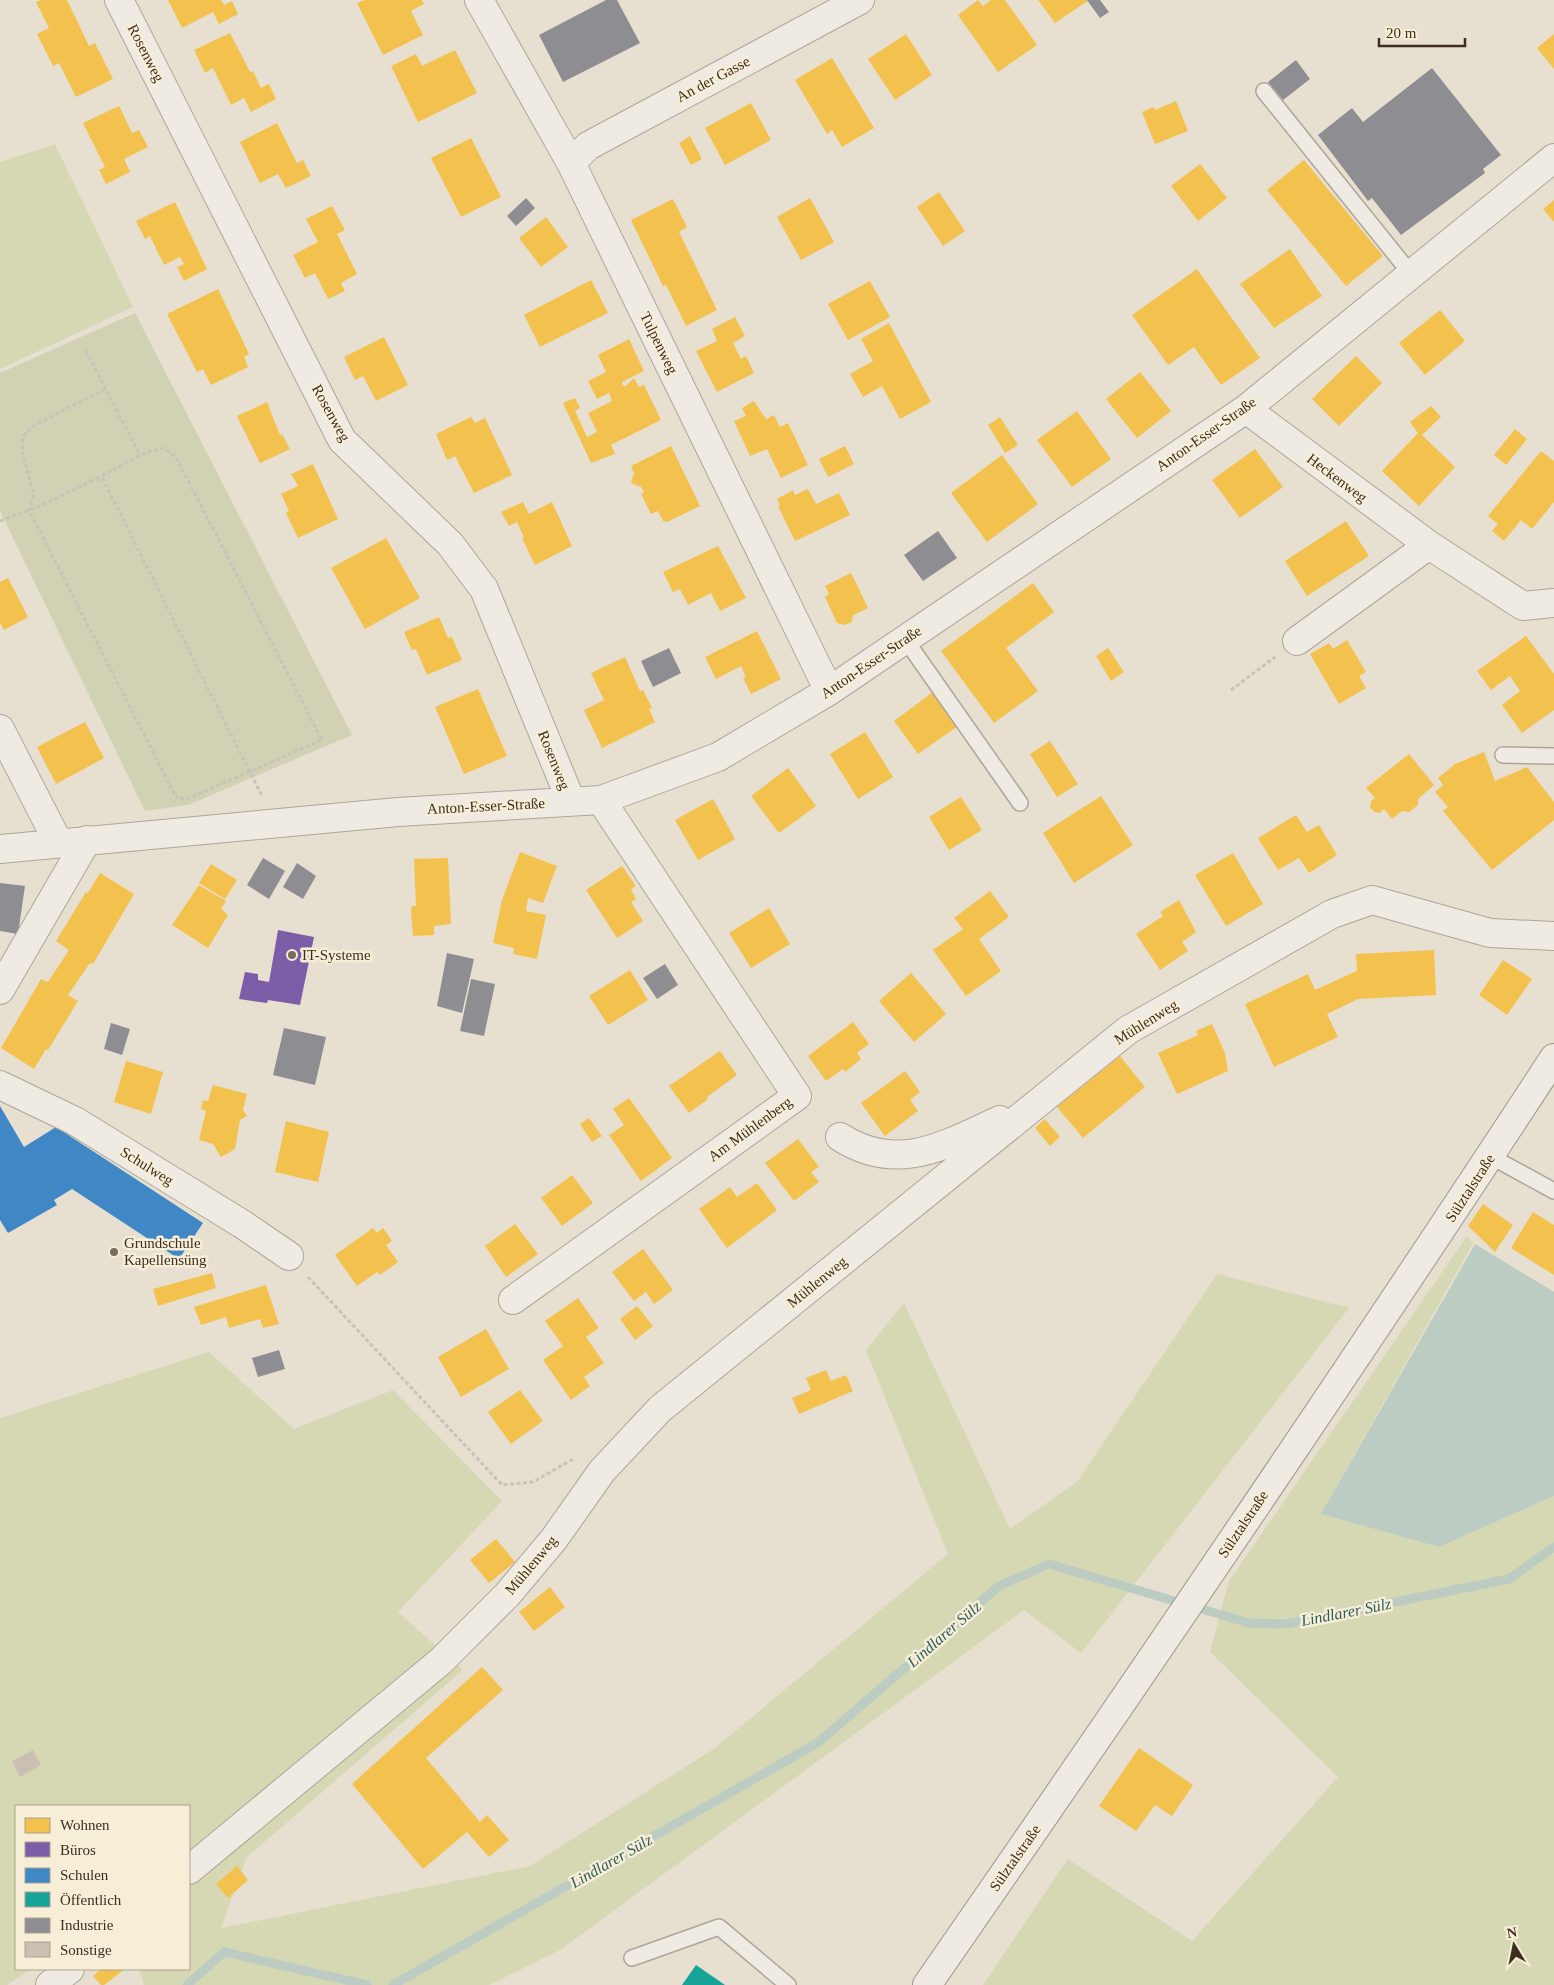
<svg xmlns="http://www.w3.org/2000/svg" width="1554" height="1985" font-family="Georgia,serif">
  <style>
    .green { fill: #d6d7b3 }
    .cemetery { fill: #d1d1b3 }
    .water { fill: #bcccc2 }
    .homes { fill: #f2c14e }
    .offices { fill: #7b5ea7 }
    .schools { fill: #3f88c5 }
    .public { fill: #17a398 }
    .industry { fill: #8d8d92 }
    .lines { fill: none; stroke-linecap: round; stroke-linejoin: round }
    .stream { stroke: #bcccc2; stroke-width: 9 }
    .building { fill: #cbbfb2 }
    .service-casing { stroke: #ada599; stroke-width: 18 }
    .minor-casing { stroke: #ada599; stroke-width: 30 }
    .secondary-casing { stroke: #9c958a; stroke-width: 30 }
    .path { stroke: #c8c2b9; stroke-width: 3; stroke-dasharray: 4 2.5; stroke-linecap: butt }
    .service { stroke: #efebe3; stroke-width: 15 }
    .minor { stroke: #efebe3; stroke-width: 28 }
    .secondary { stroke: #efebe3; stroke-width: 28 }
    .poi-dot { fill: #786c5e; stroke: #f7eed8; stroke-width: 2 }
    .labels { text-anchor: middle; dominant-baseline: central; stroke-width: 5; stroke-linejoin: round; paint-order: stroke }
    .street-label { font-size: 15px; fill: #3d2e20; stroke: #f7eed8 }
    .poi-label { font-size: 15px; fill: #3d2e20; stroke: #f7eed8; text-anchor: start }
    .water-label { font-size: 16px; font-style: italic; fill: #2f5d5a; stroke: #f7eed8 }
  </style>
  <rect width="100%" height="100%" fill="#e7e0d1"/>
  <path class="green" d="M55,144L133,307L0,369V162Z
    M1467,1236L1473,1243L1321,1514L1439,1547L1554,1496V1985H983L1068,1859L1192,1941L1338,1777L1210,1652L1229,1581Z
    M1217,1274L1349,1308L1081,1653L1024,1610L560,1950L489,1985H144L139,1969H189V1806H16V1969H31L7,1985H0V1418L209,1352L294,1429L393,1390L502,1501L398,1612L463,1670L246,1858L221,1928L530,1866L715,1748L948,1554L866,1350L904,1303L1010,1529L1078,1481Z"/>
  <path class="cemetery" d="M135,313L352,735L188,805L145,811L0,511V373Z"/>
  <path class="water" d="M1475,1244L1554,1292V1496L1439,1547L1321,1514Z"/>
  <path class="homes" d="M41,0H67L89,46L95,43L113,79L76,97L59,63L53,66L37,34L49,28L36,2Z
    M168,0H221L224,5L232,1L238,14L219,24L213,12L182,28Z
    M365,0H422L424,4L411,11L423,35L383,55L357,3Z
    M978,0L983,6L991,0H1005L1037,45L998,72L958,15Z
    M1038,0H1089L1055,23Z
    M230,33L250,72L253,71L261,88L269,84L276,99L251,112L244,98L231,105L213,68L205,73L194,50Z
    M906,34L932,75L895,100L868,59Z
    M1554,34V69L1537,48Z
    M455,50L477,93L418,122L391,66L416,54L422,66Z
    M832,58L874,128L842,147L832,130L827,134L795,80Z
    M1176,101L1188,131L1155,144L1142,112L1153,107L1155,110Z
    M751,103L771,140L725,165L705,128Z
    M119,106L132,133L139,130L148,147L124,159L130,172L106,184L99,170L105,167L83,123Z
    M277,123L297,163L303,160L311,176L286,188L278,174L260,183L240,142Z
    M690,136L702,159L691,165L679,143Z
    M471,138L501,197L461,217L431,158Z
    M1304,160L1383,256L1346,286L1267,190Z
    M1200,164L1227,198L1198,221L1171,186Z
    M939,192L965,231L943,246L917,207Z
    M810,198L834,242L801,260L777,217Z
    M673,199L687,227L679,232L717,310L686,326L666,285L663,286L631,220Z
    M1554,200V222L1543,209Z
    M175,202L207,269L184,281L177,267L184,264L180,257L164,265L150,236L145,239L136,221Z
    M332,206L345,230L337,234L357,274L341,283L345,291L328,299L315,273L305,278L293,255L318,242L306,219Z
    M546,217L568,247L541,267L519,238Z
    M1290,249L1322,296L1274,328L1240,284Z
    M1197,269L1260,358L1221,385L1194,347L1168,365L1132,315Z
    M591,280L608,313L540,347L524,315Z
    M870,281L890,317L848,340L828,304Z
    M218,289L249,354L244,357L248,367L211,385L203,369L197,372L167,314Z
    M1440,310L1465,341L1425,375L1399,343Z
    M735,317L745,336L733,343L741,359L746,356L754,373L717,392L696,351L717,341L712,329Z
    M889,323L931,402L900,419L882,386L863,397L850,374L873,361L861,339Z
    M384,337L408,385L376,401L363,376L355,380L344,357Z
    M629,339L644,371L622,382L623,386H626L634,378L639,387L644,385L661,420L611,445L615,454L591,463L563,403L575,398L580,408L575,411L587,437L597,432L588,413L612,401L609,393L597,399L588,381L606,372L598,355Z
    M1356,356L1382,383L1339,426L1312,399Z
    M1140,372L1171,411L1137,438L1106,399Z
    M754,401L766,419L774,415L780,427L788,423L808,465L781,478L767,449L750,456L734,421L746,416L742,408Z
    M267,402L280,435L282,434L290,449L260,463L237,416Z
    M1431,406L1441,417L1422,435L1455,467L1419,506L1382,471L1418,433L1410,422Z
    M1077,411L1111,459L1072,487L1037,440Z
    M471,417L475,423L485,418L512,475L474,493L455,456L447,460L436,434Z
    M1000,417L1018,445L1005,453L988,425Z
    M1515,429L1527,439L1506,465L1494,455Z
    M671,446L700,506L667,522L663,521L658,511L651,514L641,494L644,492L641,487L631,483L634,473L631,466Z
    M845,446L854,464L828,477L819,459Z
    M1255,449L1283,487L1240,518L1212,480Z
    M1541,451L1554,461V502L1532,529L1521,520L1504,541L1492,531L1498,524L1488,516Z
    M1002,455L1038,504L987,542L951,493Z
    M313,464L338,519L298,538L286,513L289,511L281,494L298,486L291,474Z
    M808,489L816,504L839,493L850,515L795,541L778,506L780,505L777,499L793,490L795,495Z
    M523,502L529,514L552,502L572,546L535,565L522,538L524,537L517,522L509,526L501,512Z
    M1346,521L1369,556L1307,596L1285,561Z
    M386,538L420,598L365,629L331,568Z
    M718,546L746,598L720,611L711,593L688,605L680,589L673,592L663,572Z
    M851,573L868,608L853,615L852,622L845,625L837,623L825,597L829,594L825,586Z
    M8,578L28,617L4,630L0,623V582Z
    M1033,583L1054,612L1006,648L1038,691L994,723L941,651Z
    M439,617L448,638L452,637L462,660L427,675L416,649L412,650L404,632Z
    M757,631L781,679L751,694L743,678L746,677L741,666L716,679L705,657Z
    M1526,636L1554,674V710L1522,733L1502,705L1520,691L1510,676L1491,690L1477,671Z
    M1347,640L1366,672L1359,676L1366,688L1339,704L1310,654L1329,643L1333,649Z
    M1108,648L1124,672L1111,681L1096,656Z
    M625,657L640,691L643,690L652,708L649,709L655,722L602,748L584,710L604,700L591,673Z
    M478,689L507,756L464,774L435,707Z
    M933,692L958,726L918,754L894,721Z
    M85,722L104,758L56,784L37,747Z
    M865,732L893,777L858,799L830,754Z
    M1050,741L1078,784L1057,797L1030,754Z
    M1484,752L1495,781L1527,767L1554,802V820L1492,870L1443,811L1448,807L1435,792L1443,785L1438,778L1455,764Z
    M1409,754L1434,785L1418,799V805L1409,812L1402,811L1392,819L1384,809L1380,813L1374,812L1370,807L1371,801L1375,798L1366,788Z
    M788,768L816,806L779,833L751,796Z
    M1101,796L1133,845L1074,883L1043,833Z
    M961,797L982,830L949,850L929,817Z
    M713,799L735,839L698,860L675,820Z
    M1296,815L1307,832L1319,825L1337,855L1309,873L1299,858L1278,870L1258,838Z
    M520,852L557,866L543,903L528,898L526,911L546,915L537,959L513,954L514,948L493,943L502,900Z
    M1233,853L1263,904L1226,926L1195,875Z
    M448,858L451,924L434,926V935L413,936L411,911L412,906H416L414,859Z
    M211,864L237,880L225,899L199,883Z
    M622,866L636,886L631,889L636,899L631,902L643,921L617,938L586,890Z
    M100,873L134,894L93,964L90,963L68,995L78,1001L48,1050L46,1049L34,1069L1,1048L41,979L48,982L69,950L56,941L86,892L88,893Z
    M199,885L226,901L221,909L228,915L208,948L172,925Z
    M990,891L1009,917L979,939L1001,971L966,996L933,950L963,929L954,918Z
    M1179,900L1196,932L1182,942L1188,951L1160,970L1136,934L1163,916L1160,912Z
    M769,908L790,944L751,968L729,933Z
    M1434,950L1436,995L1358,999L1327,1014L1338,1037L1274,1067L1245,1004L1308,974L1315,990L1357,971L1356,954Z
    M1503,960L1532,979L1507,1015L1479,995Z
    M630,970L648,1000L608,1025L589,996Z
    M911,973L946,1014L914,1042L879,1001Z
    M853,1022L869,1044L857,1053L861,1059L845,1072L843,1069L826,1081L808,1056Z
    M1212,1024L1225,1053L1228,1071L1177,1094L1158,1053L1198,1035L1196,1031Z
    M720,1051L737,1075L707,1097L708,1099L689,1113L669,1086Z
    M1120,1056L1145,1087L1083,1138L1057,1107Z
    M126,1061L163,1072L151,1114L114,1102Z
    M905,1071L920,1092L910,1100L918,1111L885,1136L861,1103Z
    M213,1085L247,1094L243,1110L247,1116L240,1120L235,1149L221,1157L213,1144L199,1140L206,1111L201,1109L203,1100L208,1101Z
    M629,1098L672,1158L641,1181L609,1135L624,1125L613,1109Z
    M589,1118L602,1136L592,1142L580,1124Z
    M1045,1119L1060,1137L1050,1146L1035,1128Z
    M286,1121L329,1132L318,1182L275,1172Z
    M798,1139L819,1167L811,1172L819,1182L794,1201L765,1163Z
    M572,1175L593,1203L562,1226L541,1198Z
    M757,1183L777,1210L727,1248L699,1209L730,1187L737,1197Z
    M1483,1204L1513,1225L1495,1252L1468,1226Z
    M1533,1212L1554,1225V1275L1511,1248Z
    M515,1224L538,1254L506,1277L485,1246Z
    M373,1228L377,1233L383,1228L392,1241L386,1245L398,1262L380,1275L377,1272L357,1286L335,1255Z
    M643,1249L673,1290L654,1304L646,1292L634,1301L612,1272Z
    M212,1273L216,1288L158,1306L153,1289Z
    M266,1285L279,1324L263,1328L260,1319L229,1328L226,1317L201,1325L194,1307Z
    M578,1298L599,1328L586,1337L604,1363L584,1377L590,1386L571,1400L543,1360L563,1346L545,1321Z
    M637,1306L653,1326L635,1340L620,1319Z
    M486,1329L509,1369L461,1397L438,1357Z
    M826,1370L831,1381L846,1375L853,1391L799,1414L792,1398L811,1390L806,1378Z
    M520,1390L543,1421L511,1444L488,1412Z
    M496,1539L515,1562L489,1583L470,1560Z
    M550,1587L565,1607L534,1631L519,1612Z
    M482,1667L503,1690L426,1758L480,1822L487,1815L509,1840L489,1857L467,1832L423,1869L352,1784Z
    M1139,1748L1193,1785L1172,1816L1155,1805L1136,1831L1099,1806Z
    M237,1866L248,1880L228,1898L216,1884Z
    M101,1969H125L104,1985H101L93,1976Z"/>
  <path class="offices" d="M278,930L314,937L300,1005L268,1000L267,1003L239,999L245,972L258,974V980L269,982Z"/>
  <path class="schools" d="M0,1106L24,1147L56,1127L203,1223L179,1259L72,1189L54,1200L57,1205L8,1233L0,1220Z"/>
  <path class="public" d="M696,1965L725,1985H682Z"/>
  <path class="industry" d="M606,0H617L640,43L563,82L539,35Z
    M1087,0H1100L1109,12L1100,18Z
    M1296,60L1310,79L1283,100L1268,82Z
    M1432,68L1501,155L1483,169L1485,173L1401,235L1372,198L1368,201L1318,135L1352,108L1363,122Z
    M526,198L535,208L516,226L507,216Z
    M938,531L957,558L923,581L904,555Z
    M669,648L681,673L653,687L641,661Z
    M263,858L285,871L269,899L247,885Z
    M297,863L316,876L303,899L283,887Z
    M0,883L25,886L18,934L0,931Z
    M447,953L474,959L462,1013L437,1006Z
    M665,964L678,985L657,999L643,978Z
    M471,979L495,984L484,1036L460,1031Z
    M111,1023L130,1029L122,1055L104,1049Z
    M284,1028L326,1037L315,1085L273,1075Z
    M279,1350L285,1369L258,1377L252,1358Z"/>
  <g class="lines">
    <path class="stream" d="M187,1985L224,1952L367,1985
      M393,1985L819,1742L999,1586L1049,1564L1249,1623L1286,1624L1509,1579L1554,1547"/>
  </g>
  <path class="building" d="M33,1750L41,1765L20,1777L12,1761Z"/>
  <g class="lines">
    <defs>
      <path id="service" d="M1264,91L1411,274
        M905,639L1020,803
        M1503,755L1554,756
        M1490,1156L1554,1191
        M632,1958L719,1927L788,1985"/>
      <path id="minor" d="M119,0L342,440L450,544L484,589L571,801
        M479,0L571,163L829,691
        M571,163L588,146L860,0
        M1246,409L1429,545L1523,606L1554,603
        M1297,641L1429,545
        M0,729L58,842
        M0,849L398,812L601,800L718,757L829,691L1246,409L1554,158
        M0,990L87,840
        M0,1085L75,1121L242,1224L289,1256
        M840,1137C898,1174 945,1145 1000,1120
        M513,1300L797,1096L601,800
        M189,1870L441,1661L507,1595L554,1539L602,1471L660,1409L1128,1030L1332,914L1372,900L1490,933L1554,936
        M50,1985L70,1969"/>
      <path id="secondary" d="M927,1985C1140,1678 1350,1370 1554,1058"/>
    </defs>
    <use href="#service" class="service-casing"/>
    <use href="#minor" class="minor-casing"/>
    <use href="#secondary" class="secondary-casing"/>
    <path class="path" d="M86,351L140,455
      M105,389L35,425L22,437L23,455L34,495L29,510L177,799
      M96,479L144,453L165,448L177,459L322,740L187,799L176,797
      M0,521L42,505L96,479H103L262,796
      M1231,690L1275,657
      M308,1277L502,1485L533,1482L575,1458"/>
    <use href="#service" class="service"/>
    <use href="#minor" class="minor"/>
    <use href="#secondary" class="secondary"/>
  </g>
  <g class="poi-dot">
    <circle cx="292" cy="955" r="5"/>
    <circle cx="114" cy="1252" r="5"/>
  </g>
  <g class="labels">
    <g class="street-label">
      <text transform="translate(146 53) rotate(63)">Rosenweg</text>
      <text transform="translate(713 79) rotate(-28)">An der Gasse</text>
      <text transform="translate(659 343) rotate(64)">Tulpenweg</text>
      <text transform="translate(331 413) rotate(61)">Rosenweg</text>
      <text transform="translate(1206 434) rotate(-35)">Anton-Esser-Straße</text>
      <text transform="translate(1337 478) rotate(37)">Heckenweg</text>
      <text transform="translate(871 662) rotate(-34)">Anton-Esser-Straße</text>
      <text transform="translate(554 760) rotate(68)">Rosenweg</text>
      <text transform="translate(486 806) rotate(-3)">Anton-Esser-Straße</text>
      <text transform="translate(1146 1022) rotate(-32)">Mühlenweg</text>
      <text transform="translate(750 1129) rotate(-36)">Am Mühlenberg</text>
      <text transform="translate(147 1166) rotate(32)">Schulweg</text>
      <text transform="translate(1470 1188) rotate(-57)">Sülztalstraße</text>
      <text transform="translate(817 1282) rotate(-39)">Mühlenweg</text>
      <text transform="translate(1243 1524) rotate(-56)">Sülztalstraße</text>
      <text transform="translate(531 1565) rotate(-50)">Mühlenweg</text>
      <text transform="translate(1015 1858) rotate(-55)">Sülztalstraße</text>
    </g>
    <g class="poi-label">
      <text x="302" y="955">IT-Systeme</text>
      <text x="124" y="1243">Grundschule<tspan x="124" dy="17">Kapellensüng</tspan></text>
    </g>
    <g class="water-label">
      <text transform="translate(1346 1612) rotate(-11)">Lindlarer Sülz</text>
      <text transform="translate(944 1634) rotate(-41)">Lindlarer Sülz</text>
      <text transform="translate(611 1861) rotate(-30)">Lindlarer Sülz</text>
    </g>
  </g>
  <rect x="15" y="1805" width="175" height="165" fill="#f7eed8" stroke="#ada18e"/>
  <rect x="25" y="1818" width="25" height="15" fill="#f2c14e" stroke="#ada18e"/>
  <text x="60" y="1830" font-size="15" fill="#3d2e20">Wohnen</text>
  <rect x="25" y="1842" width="25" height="15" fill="#7b5ea7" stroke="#ada18e"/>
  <text x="60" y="1855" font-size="15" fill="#3d2e20">Büros</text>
  <rect x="25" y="1868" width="25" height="15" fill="#3f88c5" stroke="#ada18e"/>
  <text x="60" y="1880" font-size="15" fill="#3d2e20">Schulen</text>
  <rect x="25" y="1892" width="25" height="15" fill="#17a398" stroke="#ada18e"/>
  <text x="60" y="1905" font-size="15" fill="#3d2e20">Öffentlich</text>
  <rect x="25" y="1918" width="25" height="15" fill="#8d8d92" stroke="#ada18e"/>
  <text x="60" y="1930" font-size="15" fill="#3d2e20">Industrie</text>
  <rect x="25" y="1942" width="25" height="15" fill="#cbbfb2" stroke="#ada18e"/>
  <text x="60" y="1955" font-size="15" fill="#3d2e20">Sonstige</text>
  <g transform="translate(1514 1945) rotate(350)" stroke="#f7eed8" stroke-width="4" paint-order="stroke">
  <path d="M0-4L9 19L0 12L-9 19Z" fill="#3d2e20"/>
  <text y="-8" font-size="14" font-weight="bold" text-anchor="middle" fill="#3d2e20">N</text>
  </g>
  <path d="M1379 38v8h86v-8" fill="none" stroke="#3d2e20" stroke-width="2.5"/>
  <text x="1386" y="38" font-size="15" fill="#3d2e20" stroke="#f7eed8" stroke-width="4" paint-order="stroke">20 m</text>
</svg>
